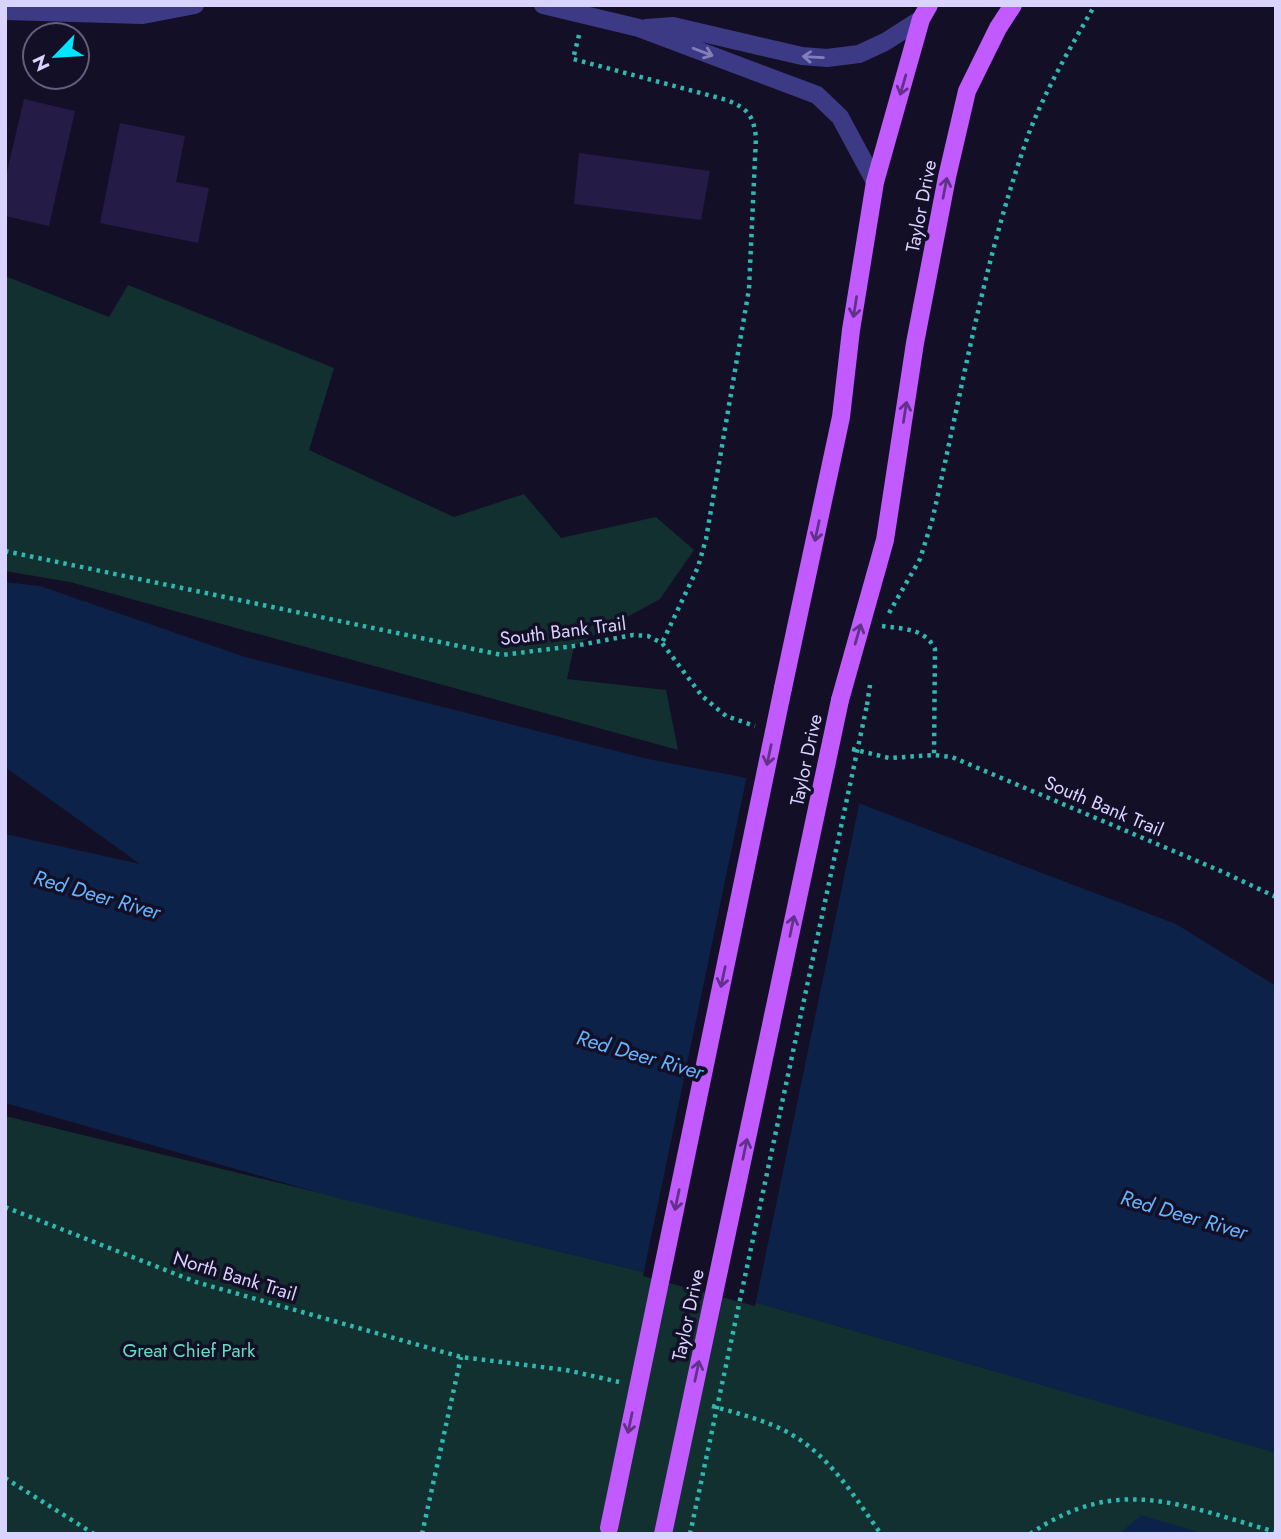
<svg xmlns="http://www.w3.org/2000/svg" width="1281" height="1539" font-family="Jost,sans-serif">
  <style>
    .green { fill: #12302f }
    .water { fill: #0c2248 }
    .pier { fill: #130f26 }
    .building { fill: #241b47 }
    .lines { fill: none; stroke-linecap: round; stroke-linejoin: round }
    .path { stroke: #2fb8b0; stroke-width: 4.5; stroke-dasharray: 3.5 5; stroke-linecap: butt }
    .minor { stroke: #3d3a85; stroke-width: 18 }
    .major { stroke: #c25bff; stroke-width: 18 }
    .path-bridge { stroke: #2fb8b0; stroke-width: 4.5; stroke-dasharray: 3.5 5; stroke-linecap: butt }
    .major-bridge { stroke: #c25bff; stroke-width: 18 }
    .oneway { stroke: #837fbc }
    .oneway2 { stroke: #623188 }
    .labels { text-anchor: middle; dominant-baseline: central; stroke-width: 7; stroke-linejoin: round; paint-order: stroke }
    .street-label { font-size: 19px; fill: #d9d4ff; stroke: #130f26 }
    .park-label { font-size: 19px; fill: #5fe0c0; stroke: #130f26 }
    .water-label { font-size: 21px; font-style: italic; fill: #62b6ff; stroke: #130f26 }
  </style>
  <rect width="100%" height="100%" fill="#130f26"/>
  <path class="green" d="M5,276L109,317L128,285L334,368L309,450L454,517L524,494L561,538L656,517L694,550L660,599L574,646L567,679L666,690L678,750L70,582L5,571Z
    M5,1116L689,1283L1261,1448L1276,1453V1534H5Z"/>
  <path class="water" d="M5,582L40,586L245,657L648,759L840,796L1176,924L1276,986V1453L689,1283L341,1199L5,1103V834L140,864L5,767Z
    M1141,1515L1204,1534H1119Z"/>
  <path class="pier" d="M747,775L841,793L860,800L755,1306L643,1276Z"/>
  <path class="building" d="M24,99L75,111L49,226L5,216V180Z
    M120,123L185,136L176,182L209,188L198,243L100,223Z
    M579,153L710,171L701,220L574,204Z"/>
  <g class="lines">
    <path class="path" d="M579,35L573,59L727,100C748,109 753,115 756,137L749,289L706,539L698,567L662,643
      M5,551L502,655L574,646L633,635L648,636L662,643L702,696L726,716L755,726
      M889,613L920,559L932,521C962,391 984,258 1029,133C1046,89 1071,46 1095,5
      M882,626C903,629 925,628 935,649L934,755
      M867,705L870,685
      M852,749L889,758L934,755L952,757L1223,872L1276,897
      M5,1207L196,1282L461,1357L566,1370L619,1382
      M712,1406C739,1414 770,1421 794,1436C832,1459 856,1499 881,1534
      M5,1478L94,1534
      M422,1534L461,1357
      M1030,1534C1119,1473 1182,1506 1276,1532"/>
    <path class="minor" d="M543,5L639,28L817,95L840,117L875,182
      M5,11L143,15L195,5
      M646,28L673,26L802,56L827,58L859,54L885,42L921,19"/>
    <path class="major" d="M783,688L841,417L851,330L875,182L921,19L929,5
      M840,700L885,540L915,343L947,177L967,91L998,28L1013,5"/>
    <path class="path-bridge" d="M690,1534L867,705"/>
    <path class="major-bridge" d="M609,1528L783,688
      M663,1534L840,700"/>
  </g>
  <defs><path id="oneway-shaft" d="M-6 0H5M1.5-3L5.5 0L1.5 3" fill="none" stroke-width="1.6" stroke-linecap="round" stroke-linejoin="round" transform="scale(1.75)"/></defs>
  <g class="oneway">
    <use href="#oneway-shaft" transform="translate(703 52) rotate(21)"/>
    <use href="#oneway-shaft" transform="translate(813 57) rotate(-177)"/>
  </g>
  <g class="oneway2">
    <use href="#oneway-shaft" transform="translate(903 85) rotate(106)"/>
    <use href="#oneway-shaft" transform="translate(945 188) rotate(-79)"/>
    <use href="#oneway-shaft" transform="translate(855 307) rotate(99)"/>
    <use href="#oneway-shaft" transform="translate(905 412) rotate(-81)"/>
    <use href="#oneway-shaft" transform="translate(817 531) rotate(102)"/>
    <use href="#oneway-shaft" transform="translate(858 634) rotate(-74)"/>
    <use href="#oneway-shaft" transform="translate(769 755) rotate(102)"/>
    <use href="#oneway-shaft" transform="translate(792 926) rotate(-78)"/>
    <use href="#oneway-shaft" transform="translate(723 977) rotate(102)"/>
    <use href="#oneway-shaft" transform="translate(745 1149) rotate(-78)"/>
    <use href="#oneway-shaft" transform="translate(677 1200) rotate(102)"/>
    <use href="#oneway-shaft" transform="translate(697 1371) rotate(-78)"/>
    <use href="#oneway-shaft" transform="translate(630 1423) rotate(102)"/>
  </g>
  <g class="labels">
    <g class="street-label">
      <text transform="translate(921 206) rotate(-79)">Taylor Drive</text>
      <text transform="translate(563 631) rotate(-7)">South Bank Trail</text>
      <text transform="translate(806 760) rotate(-78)">Taylor Drive</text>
      <text transform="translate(1104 806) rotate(23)">South Bank Trail</text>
      <text transform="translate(235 1276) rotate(17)">North Bank Trail</text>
      <text transform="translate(688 1315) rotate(-78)">Taylor Drive</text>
    </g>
    <g class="park-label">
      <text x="189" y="1350">Great Chief Park</text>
    </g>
    <g class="water-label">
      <text transform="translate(97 895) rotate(16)">Red Deer River</text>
      <text transform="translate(640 1055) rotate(16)">Red Deer River</text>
      <text transform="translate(1184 1215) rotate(16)">Red Deer River</text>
    </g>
  </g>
  <rect width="1281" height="1539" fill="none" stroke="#d9d4ff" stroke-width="14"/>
  <g transform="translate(56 56) rotate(245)"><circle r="33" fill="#130f26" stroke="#625e7d" stroke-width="2"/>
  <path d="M0-5L12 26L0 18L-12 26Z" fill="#00e5ff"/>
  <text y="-10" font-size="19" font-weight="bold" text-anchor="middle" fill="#d9d4ff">N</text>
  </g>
</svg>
